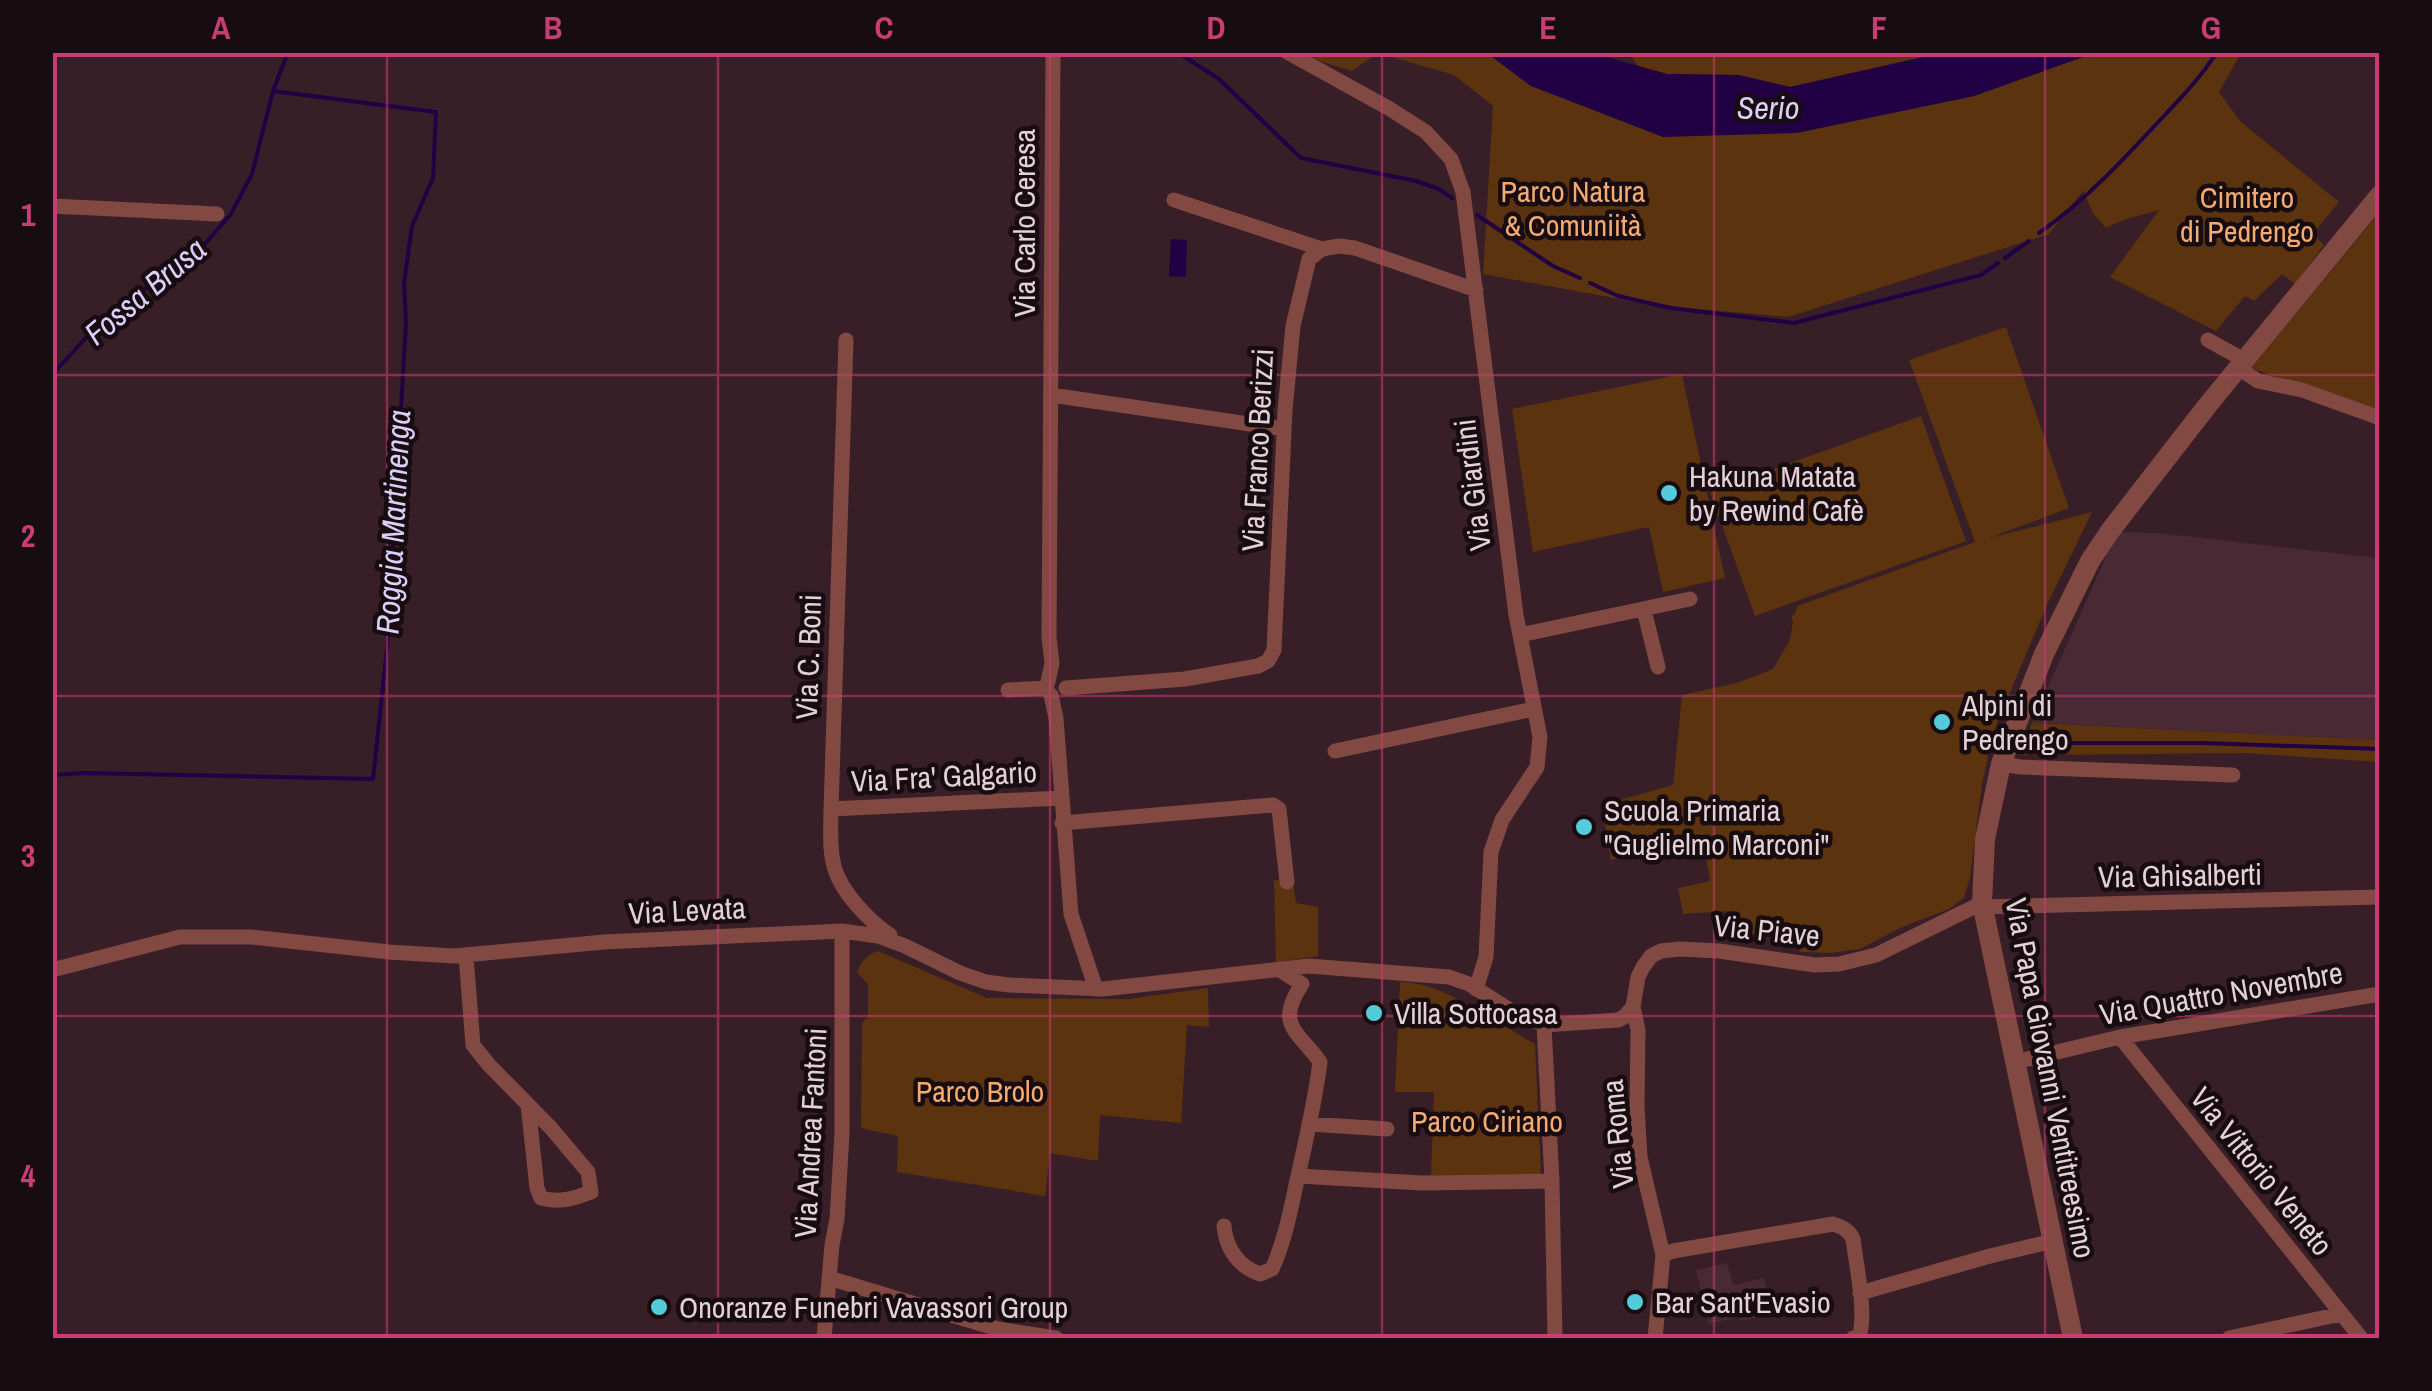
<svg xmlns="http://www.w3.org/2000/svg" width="2432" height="1391" font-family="'Archivo Narrow',sans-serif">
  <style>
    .built { fill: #482934 }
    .green { fill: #5b330e }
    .water { fill: #210043 }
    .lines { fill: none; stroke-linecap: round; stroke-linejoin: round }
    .stream { stroke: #210043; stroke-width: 4 }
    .minor { stroke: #814941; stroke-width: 15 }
    .tertiary { stroke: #814941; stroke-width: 20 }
    .grid { fill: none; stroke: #c93d74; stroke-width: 2.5; stroke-opacity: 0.55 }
    .poi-dot { fill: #53cbdb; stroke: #170c10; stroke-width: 4 }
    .labels { text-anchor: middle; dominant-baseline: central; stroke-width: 9; stroke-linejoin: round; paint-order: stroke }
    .park-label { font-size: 30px; fill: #f5ab70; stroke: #170c10 }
    .street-label { font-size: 30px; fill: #e3d1d6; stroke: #170c10 }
    .poi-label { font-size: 30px; fill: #e3d1d6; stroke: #170c10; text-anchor: start }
    .water-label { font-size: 32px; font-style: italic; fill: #dbcff9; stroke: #170c10 }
    .neatline { fill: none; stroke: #c93d74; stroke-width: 4 }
    .grid-label { font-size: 32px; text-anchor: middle; font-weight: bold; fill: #c93d74 }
  </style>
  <rect width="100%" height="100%" fill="#381e27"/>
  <path class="built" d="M2117,532L2159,533L2379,558V740L2032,723Z
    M1727,1263L1733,1285L1764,1278L1773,1314L1741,1321L1739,1317L1709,1324L1696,1270Z"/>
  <path class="green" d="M1304,53H1487L1531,86L1796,133L1974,96L2094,53H2241L2219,92L2241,122L2339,202L2313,234L2324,245L2295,284L2282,274L2254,301L2245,296L2216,331L2110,277L2159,210L2123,220L2106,228L2093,213L2083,191L2049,234L1788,317L1652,305L1483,274L1493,106L1454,75L1378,53L1352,71L1320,61Z
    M1629,53H1941L1790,87L1739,75L1667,74L1638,66Z
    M2379,213V411L2251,368Z
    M2006,327L2069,508L1989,538L2092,512L2046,607L1993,733L1982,785L1970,877L1964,898L1949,909L1902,927L1860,949L1831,953L1800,952L1799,934L1733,935V911L1683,914L1678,888L1710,881L1704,845L1611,860L1602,805L1673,785L1682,695L1737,683L1773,669L1790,640L1793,622L1791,616L1795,614L1797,606L1975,542L1909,360Z
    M1682,374L1725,578L1663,592L1649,527L1533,552L1512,409Z
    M1921,416L1966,541L1755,616L1710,492Z
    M2032,723L2379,740V762L2245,753L2018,755Z
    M1274,880L1293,881L1296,903L1318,907V956L1276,962Z
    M878,951L987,998L1128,999L1208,988L1209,1027L1187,1025L1181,1123L1100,1115L1098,1161L1050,1153L1045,1196L897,1172L898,1136L861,1128L862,1023L868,1016V985L857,972C861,961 867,955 878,951Z
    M1400,982C1445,982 1496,1023 1535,1044L1541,1174L1431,1175L1434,1092H1395Z"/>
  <path class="water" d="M1487,53H1592L1667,74L1739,75L1790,87L1941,53H2094L1974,96L1796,133L1663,137L1531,86Z
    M1171,239L1187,240L1186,277L1169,276Z"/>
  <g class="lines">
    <path class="stream" d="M1177,52L1219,79L1301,158L1416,181L1439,189L1452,198
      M1477,215L1553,266L1580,278
      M2039,233C2085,201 2123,160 2161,119C2181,98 2201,77 2217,52
      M2005,258L2029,241
      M1590,283L1618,296L1671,308L1794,323L1981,275L1998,263
      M52,375L100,322L202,247L231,214L252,174L273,91L288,52
      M2026,743H2202L2380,749
      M52,775L85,773L373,779L387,648L406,322L404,284L412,226L433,178L436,112L273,91"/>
    <path class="minor" d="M1287,52L1390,109L1426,132L1451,159L1463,192L1516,615L1540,737L1537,767L1502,820L1491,852L1486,957L1476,989
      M1174,200L1322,249
      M52,206L217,214
      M846,340L831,809C831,828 829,848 834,866C840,891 869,921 890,935
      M2208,340L2244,360
      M2238,368L2258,381L2302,390L2380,418
      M1051,395L1284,429
      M1644,610L1658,667
      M1520,635L1690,599
      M1048,682L1052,663L1049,637L1053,52
      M1066,688L1185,679L1258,666L1268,661L1274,650L1285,410L1293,326L1309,259L1322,249L1339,246L1355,248L1476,290
      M1008,690L1047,688
      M1051,695L1056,718L1071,914L1096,989
      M1335,751L1534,709
      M2001,764L2021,767L2233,775
      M831,809L1061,798
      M1062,823L1273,805L1279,809L1287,882
      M1982,907L2380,897
      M466,956L473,1045L489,1065L551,1128L588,1172L591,1192C573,1199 559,1203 541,1198L537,1188L528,1105
      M52,970L180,937H251L389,952L454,956L604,942L842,931L878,936L905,946L960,973L986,982L1009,985L1103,989L1309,966L1449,977L1469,984L1510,1010L1544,1025
      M1544,1025L1552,1181L1555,1338
      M1544,1025L1618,1020L1624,1017L1633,1007
      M2120,1037L2361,1338
      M2015,1062L2120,1037L2380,994
      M1309,1124L1387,1129
      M1298,1176L1422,1183L1552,1181
      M1224,1226C1226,1249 1239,1267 1260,1274L1272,1269C1284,1243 1290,1213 1296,1185C1305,1144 1315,1103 1320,1062C1297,1030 1275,1025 1302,984L1278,969
      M1663,1255L1673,1251L1833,1224C1842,1227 1849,1230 1853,1239C1856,1264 1867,1314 1859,1337L1853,1338
      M829,1278L998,1329L1056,1338
      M1860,1293L1990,1256L2053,1241
      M824,1338L832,1245L837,1219L842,1134V931
      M1655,1338L1663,1255L1640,1157L1637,1107L1638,1030L1633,1007L1638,977L1643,967L1651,956L1661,951L1680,949L1719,951L1815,965L1839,964L1876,955L1982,903
      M2229,1338L2341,1314"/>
    <path class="tertiary" d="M2073,1338L1982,903L1985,839L2001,764L2044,654L2090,561L2110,531L2207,406L2380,195"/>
  </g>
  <path class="grid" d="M387,52V1338M718,52V1338M1050,52V1338M1382,52V1338M1714,52V1338M2045,52V1338M52,375H2380M52,696H2380M52,1016H2380"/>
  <g class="poi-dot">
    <circle cx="1669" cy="493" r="10"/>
    <circle cx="1942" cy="722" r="10"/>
    <circle cx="1584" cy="827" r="10"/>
    <circle cx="1374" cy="1013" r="10"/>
    <circle cx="1635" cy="1302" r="10"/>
    <circle cx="659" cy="1307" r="10"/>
  </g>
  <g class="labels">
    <g class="park-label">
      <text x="1573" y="191">Parco Natura<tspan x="1573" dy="34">&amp; Comuniità</tspan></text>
      <text x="2247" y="197">Cimitero<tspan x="2247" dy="34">di Pedrengo</tspan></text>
      <text x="980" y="1091">Parco Brolo</text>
      <text x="1487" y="1121">Parco Ciriano</text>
    </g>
    <g class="street-label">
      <text transform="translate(1024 223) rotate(-90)">Via Carlo Ceresa</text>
      <text transform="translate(1257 450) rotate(-87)">Via Franco Berizzi</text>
      <text transform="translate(1472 485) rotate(-97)">Via Giardini</text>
      <text transform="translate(808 657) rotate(-88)">Via C. Boni</text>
      <text transform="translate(944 776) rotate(-3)">Via Fra' Galgario</text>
      <text transform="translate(2180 875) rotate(-1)">Via Ghisalberti</text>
      <text transform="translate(687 910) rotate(-3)">Via Levata</text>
      <text transform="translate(1767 930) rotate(6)">Via Piave</text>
      <text transform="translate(2221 993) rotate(-10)">Via Quattro Novembre</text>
      <text transform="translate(2051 1078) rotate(79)">Via Papa Giovanni Ventitreesimo</text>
      <text transform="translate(810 1133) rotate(-87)">Via Andrea Fantoni</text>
      <text transform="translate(1617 1134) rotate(-96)">Via Roma</text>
      <text transform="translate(2262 1171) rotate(51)">Via Vittorio Veneto</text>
    </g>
    <g class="poi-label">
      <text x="1689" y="476">Hakuna Matata<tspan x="1689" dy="34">by Rewind Cafè</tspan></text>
      <text x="1962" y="705">Alpini di<tspan x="1962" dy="34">Pedrengo</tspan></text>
      <text x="1604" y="810">Scuola Primaria<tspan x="1604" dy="34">"Guglielmo Marconi"</tspan></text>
      <text x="1394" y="1013">Villa Sottocasa</text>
      <text x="1655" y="1302">Bar Sant'Evasio</text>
      <text x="679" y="1307">Onoranze Funebri Vavassori Group</text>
    </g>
    <g class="water-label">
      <text x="1768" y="107">Serio</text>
      <text transform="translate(145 291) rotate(-40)">Fossa Brusa</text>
      <text transform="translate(393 522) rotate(-87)">Roggia Martinenga</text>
    </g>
  </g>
  <rect width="2432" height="1391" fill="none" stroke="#170c10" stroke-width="110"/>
  <rect x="55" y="55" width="2322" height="1281" class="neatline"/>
  <g class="grid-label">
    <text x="221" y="39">A</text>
    <text x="553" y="39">B</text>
    <text x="884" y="39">C</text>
    <text x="1216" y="39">D</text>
    <text x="1548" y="39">E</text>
    <text x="1879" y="39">F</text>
    <text x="2211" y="39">G</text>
    <text x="28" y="226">1</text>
    <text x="28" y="547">2</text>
    <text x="28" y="867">3</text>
    <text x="28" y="1187">4</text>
  </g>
</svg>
